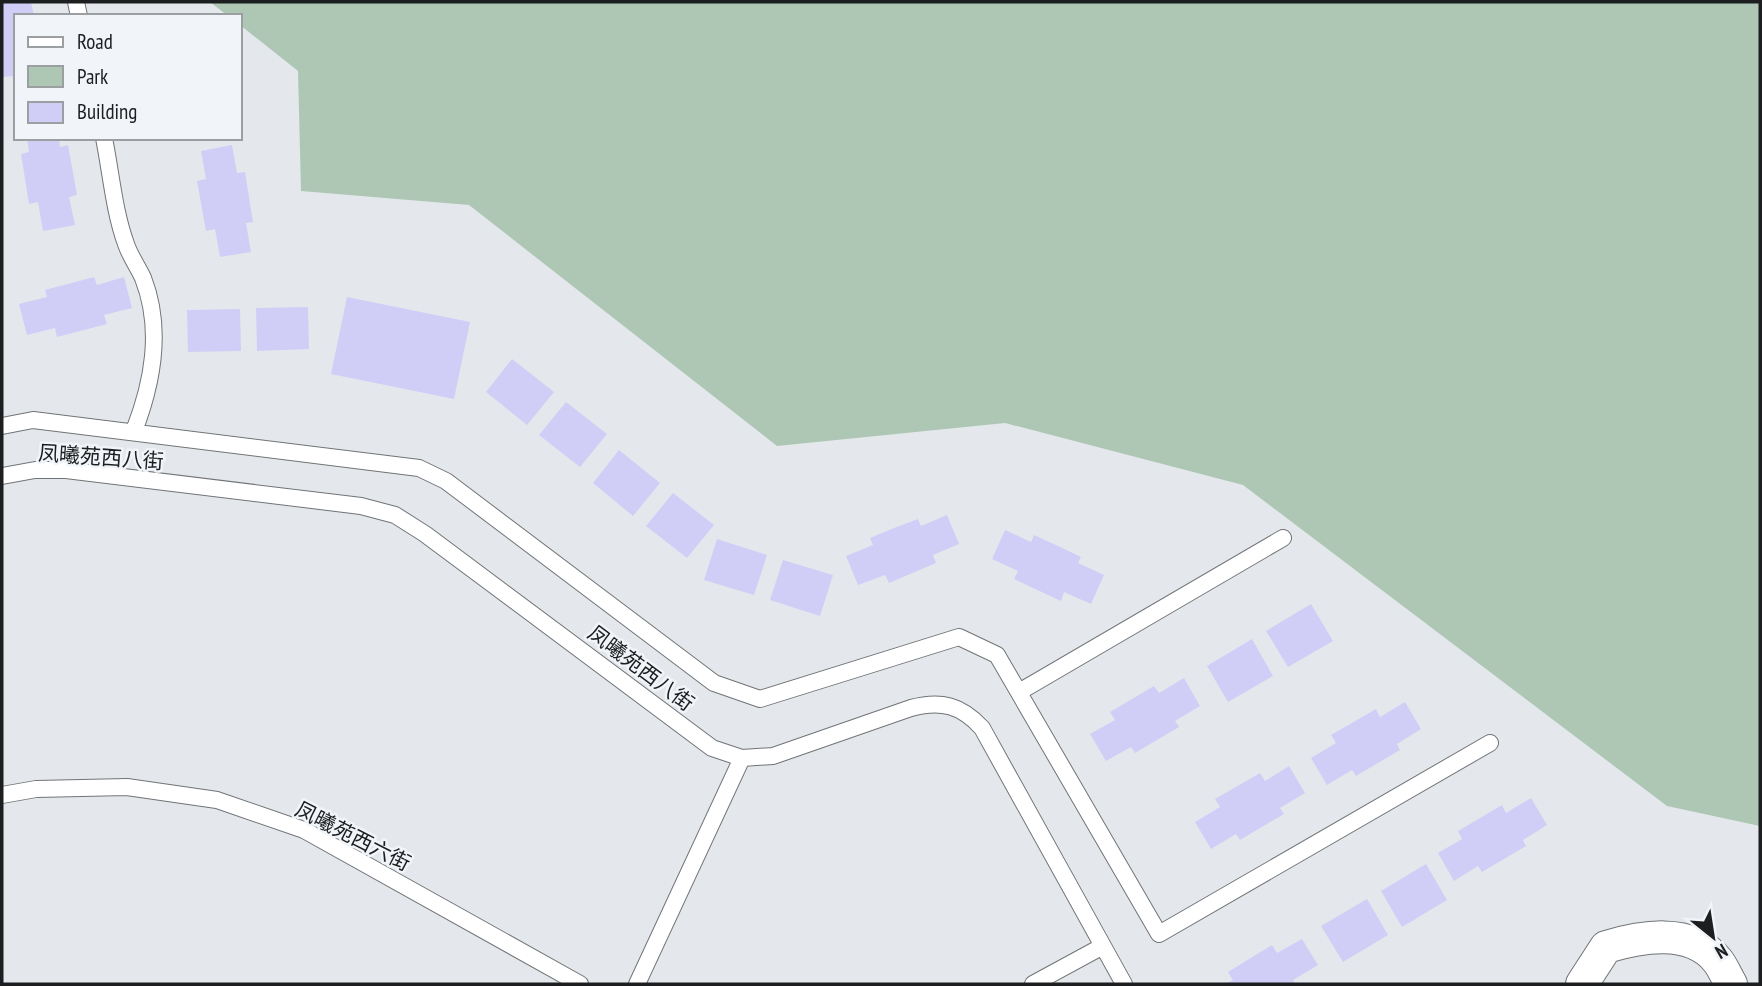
<svg xmlns="http://www.w3.org/2000/svg" width="1762" height="986" font-family="'PT Sans Narrow','Noto Sans SC',sans-serif">
  <style>
    .green { fill: #aec7b5 }
    .building { fill: #d0cef6 }
    .lines { fill: none; stroke-linecap: round; stroke-linejoin: round }
    .service-casing { stroke: #707477; stroke-width: 18 }
    .minor-casing { stroke: #707477; stroke-width: 34 }
    .service { stroke: #fff; stroke-width: 16 }
    .minor { stroke: #fff; stroke-width: 32 }
    .labels { text-anchor: middle; dominant-baseline: central; stroke-width: 5; stroke-linejoin: round; paint-order: stroke }
    .street-label { font-size: 21px; fill: #1c1e1f; stroke: #f1f5f9 }
  </style>
  <rect width="100%" height="100%" fill="#e4e8ec"/>
  <path class="green" d="M210,2H1760V826L1667,806L1243,485L1005,423L777,446L469,205L301,191L298,71L240,25V16H228Z"/>
  <path class="building" d="M2,2H31L34,16H16V89L12,76L3,77L2,70Z
    M27,138H59L60,147L68,145L77,195L69,197L75,225L43,231L38,202L29,204L21,154L29,152Z
    M232,145L237,173L245,172L253,222L246,223L251,252L220,257L215,229L206,231L197,181L206,179L201,151Z
    M94,277L97,285L124,277L132,308L104,315L107,324L57,337L55,328L27,335L19,304L47,297L45,290Z
    M347,297L470,322L454,399L331,374Z
    M308,307L309,349L257,351L256,308Z
    M240,309L241,351L188,352L187,310Z
    M512,359L554,392L527,425L486,392Z
    M566,402L607,434L580,467L539,435Z
    M619,450L660,483L633,516L593,483Z
    M673,493L714,525L687,558L646,526Z
    M947,515L959,544L933,555L936,563L889,583L885,575L858,585L846,556L873,545L870,538L894,528L918,519L921,526Z
    M1005,530L1031,542L1034,535L1058,546L1081,557L1078,563L1104,575L1091,604L1064,592L1061,601L1014,579L1018,571L992,559Z
    M717,539L767,555L754,595L704,580Z
    M783,560L833,575L820,616L770,600Z
    M1311,604L1333,641L1288,667L1266,631Z
    M1252,639L1273,676L1228,702L1207,666Z
    M1184,678L1200,706L1175,721L1179,727L1135,753L1131,747L1106,761L1090,734L1115,720L1110,712L1154,686L1159,693Z
    M1405,702L1421,729L1397,744L1400,750L1356,776L1352,770L1327,785L1311,758L1336,743L1331,735L1376,709L1380,717Z
    M1289,766L1305,793L1280,808L1284,814L1240,840L1236,834L1211,849L1195,822L1220,807L1215,799L1260,773L1265,781Z
    M1531,798L1547,825L1523,840L1526,846L1482,872L1478,866L1454,881L1438,853L1462,839L1458,831L1502,805L1506,813Z
    M1426,864L1447,900L1402,927L1381,891Z
    M1367,899L1388,935L1343,962L1321,926Z
    M1302,939L1318,965L1293,980L1295,984H1225L1233,980L1228,972L1272,945L1277,953Z"/>
  <g class="lines">
    <defs>
      <path id="service" d="M76,2L79,16
        M104,138C111,173 114,211 126,244C130,256 138,267 143,278C163,329 153,382 134,431
        M2,426L33,420L419,468L446,481L714,683L760,699L959,637L997,655L1159,934L1490,743
        M2,476L35,470H66L361,506L395,515L425,534L712,748L742,758L773,756L911,708C941,700 961,705 982,728L1124,984
        M1019,692L1283,538
        M2,795L36,789L127,787L217,800L304,830L580,984
        M637,984L742,758
        M1033,984L1103,946"/>
      <path id="minor" d="M1582,984L1606,947C1640,937 1690,927 1717,960C1723,967 1726,976 1731,984"/>
    </defs>
    <use href="#service" class="service-casing"/>
    <use href="#minor" class="minor-casing"/>
    <use href="#service" class="service"/>
    <use href="#minor" class="minor"/>
  </g>
  <g class="labels">
    <g class="street-label">
      <text transform="translate(101 457) rotate(4)">凤曦苑西八街</text>
      <text transform="translate(641 668) rotate(37)">凤曦苑西八街</text>
      <text transform="translate(353 836) rotate(27)">凤曦苑西六街</text>
    </g>
  </g>
  <rect width="1762" height="986" fill="none" stroke="#1c1e1f" stroke-width="7"/>
  <rect x="14" y="14" width="228" height="126" fill="#f1f5f9" stroke="#9c9fa2" stroke-width="2"/>
  <rect x="28" y="37" width="35" height="10" fill="#ffffff" stroke="#9c9fa2" stroke-width="2"/>
  <text x="77" y="49" font-size="21" fill="#1c1e1f">Road</text>
  <rect x="28" y="66" width="35" height="21" fill="#aec7b5" stroke="#9c9fa2" stroke-width="2"/>
  <text x="77" y="84" font-size="21" fill="#1c1e1f">Park</text>
  <rect x="28" y="102" width="35" height="21" fill="#d0cef6" stroke="#9c9fa2" stroke-width="2"/>
  <text x="77" y="119" font-size="21" fill="#1c1e1f">Building</text>
  <g transform="translate(1713 937) rotate(150)" stroke="#f1f5f9" stroke-width="5" paint-order="stroke">
  <path d="M0-5L12 26L0 18L-12 26Z" fill="#1c1e1f"/>
  <text y="-10" font-size="19" font-weight="bold" text-anchor="middle" fill="#1c1e1f">N</text>
  </g>
</svg>
